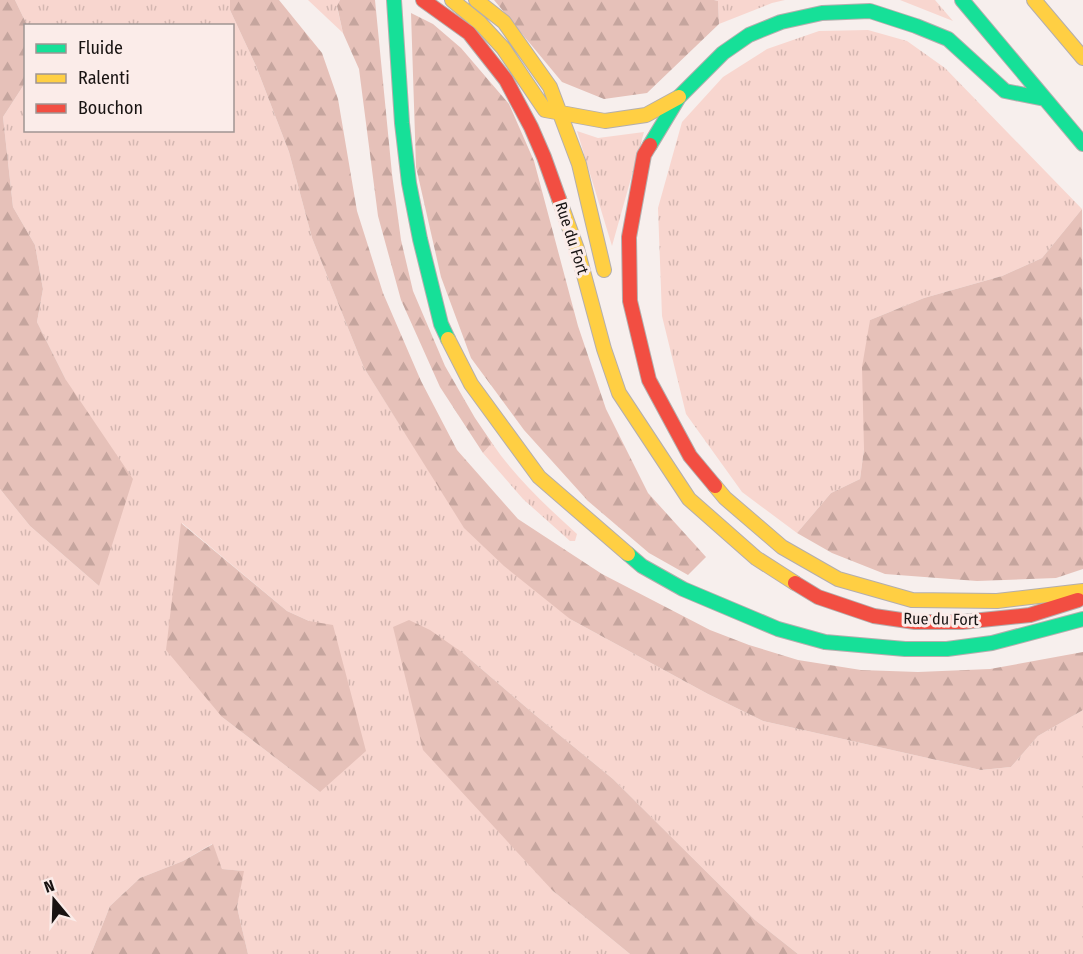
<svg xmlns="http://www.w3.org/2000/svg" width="1083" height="954" font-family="'Fira Sans Condensed',sans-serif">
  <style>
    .grass { fill: url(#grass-tufts); fill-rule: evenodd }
    .forest { fill: url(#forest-firs) }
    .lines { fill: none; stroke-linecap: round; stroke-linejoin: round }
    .fast-casing { stroke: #b4aead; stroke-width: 16 }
    .slow-casing { stroke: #b4aead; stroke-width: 16 }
    .jam-casing { stroke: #b4aead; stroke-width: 16 }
    .fast { stroke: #16e098; stroke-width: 14 }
    .slow { stroke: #ffcf43; stroke-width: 14 }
    .jam { stroke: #f24e42; stroke-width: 14 }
    .labels { text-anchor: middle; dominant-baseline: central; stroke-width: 6; stroke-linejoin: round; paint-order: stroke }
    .street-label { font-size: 16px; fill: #181312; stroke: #fbece9 }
  </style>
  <defs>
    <pattern id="grass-tufts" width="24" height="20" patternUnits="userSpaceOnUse" patternTransform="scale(1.5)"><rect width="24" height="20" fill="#f8d6cf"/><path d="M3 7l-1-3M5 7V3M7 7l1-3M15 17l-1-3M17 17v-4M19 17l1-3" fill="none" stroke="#d4b7b1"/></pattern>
    <pattern id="forest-firs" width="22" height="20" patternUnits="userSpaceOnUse" patternTransform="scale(1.5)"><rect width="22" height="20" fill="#e6c1b9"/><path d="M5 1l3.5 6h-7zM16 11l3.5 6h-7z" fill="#c5a59e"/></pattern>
  </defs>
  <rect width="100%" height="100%" fill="#f7efed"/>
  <path class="grass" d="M15,0H230V10L256,66L289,152L312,238L364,368L405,433L570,619L708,694L763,721L981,770L1011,767L1038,736L1083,710V954H798L755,920L613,779L534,714L463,653L553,891L630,954H248L237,907L243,871L222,869L212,844L183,861L140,878L110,906L91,954H0V489L30,526L99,586L66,380L37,322L43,289L35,245L13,207L3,117L25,83L26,130H232V26L27,25ZM182,523L287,611L309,621L320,792L222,717Z
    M308,0H340L337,7L343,33Z
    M714,0H785L772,3L719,24L718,1Z
    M900,0H935L953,21Z
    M868,30L907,41L945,68L1082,209L1042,258L1002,276L924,298L870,320L864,449L860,479L831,493L797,533L742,492L686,414L662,316L658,208L682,122L723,77L767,49L819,31Z
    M577,131L598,138L644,132L612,246Z
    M492,443C515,477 546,506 577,534L575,541H570L523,499L483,453Z"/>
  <path class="forest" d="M0,0H15L27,25L26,26L25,83L3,117L13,207L35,245L43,289L37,322L66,380L133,479L99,586L30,526L0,489Z
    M230,0H279L322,53L338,99L357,211L383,293L421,381L457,450L518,519L602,574L710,630L749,645L798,660L861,670L918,672L990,669L1083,652V710L1038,736L1011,767L981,770L763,721L708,694L570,619L504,566L464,528L364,368L312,238L289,152L256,66L230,10Z
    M340,0H375L392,174L401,240L413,291L445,366L475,418L492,443L483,453L440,387L401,300L378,216L359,69L343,33L337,6Z
    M494,0H714L718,1L719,24L647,93L604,99L562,82Z
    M411,13L433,24L461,48L509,104L534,161L578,326L606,409L648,493L706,557L688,575L649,553L588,501L524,430L471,358L441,277L416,167Z
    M1082,209L1083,569L1056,578L977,581L885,574L832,553L797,533L831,493L860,479L864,449L862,367L870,320L924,298L1002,276L1042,258Z
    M181,523L287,611L309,621L333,625L366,751L320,792L222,717L166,650Z
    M409,620L430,630L463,653L534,714L613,779L755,920L798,954H630L553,891L423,750L393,627Z
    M213,844L222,869L244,871L237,907L248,954H91L110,906L140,878L183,861Z"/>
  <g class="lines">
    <defs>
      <path id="fast" d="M394,0L402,123L409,183L420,239L441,324L448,339
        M962,0L1083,144
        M650,145L679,97L723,53L749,35L781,22L822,13L870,11L916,26L948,39L1005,91L1045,99
        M628,554L642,566L683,589L778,629L825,642L905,649H947L992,643L1083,619"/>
      <path id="slow" d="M452,0L480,23L503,48L545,110L605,121L646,115L679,97
        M476,0L504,22L550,87L579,164L604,270
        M1034,0L1083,58
        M559,199L577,249L604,349L619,393L689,499L756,558L795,583
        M448,339L471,384L539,477L628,554
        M715,486L725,498L782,547L838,579L912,600L997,601L1083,591"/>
      <path id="jam" d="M423,0L469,33L506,80L531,127L544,157L559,199
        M650,145L644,155L629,237L630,301L649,380L690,456L715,486
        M795,583L818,597L874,616L915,622H962L1030,615L1078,600"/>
    </defs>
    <use href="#fast" class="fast-casing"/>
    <use href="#slow" class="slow-casing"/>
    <use href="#jam" class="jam-casing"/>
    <use href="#fast" class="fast"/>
    <use href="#slow" class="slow"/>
    <use href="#jam" class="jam"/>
  </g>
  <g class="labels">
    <g class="street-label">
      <text transform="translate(572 238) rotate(72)">Rue du Fort</text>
      <text transform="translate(941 619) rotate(1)">Rue du Fort</text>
    </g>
  </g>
  <rect x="24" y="24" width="210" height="108" fill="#fbece9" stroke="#a09593" stroke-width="1.5"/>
  <rect x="36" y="44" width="30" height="9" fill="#16e098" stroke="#a09593" stroke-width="1.5"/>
  <text x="78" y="54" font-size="18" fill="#181312">Fluide</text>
  <rect x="36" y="74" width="30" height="9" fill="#ffcf43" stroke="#a09593" stroke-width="1.5"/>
  <text x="78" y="84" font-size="18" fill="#181312">Ralenti</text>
  <rect x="36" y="104" width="30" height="9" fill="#f24e42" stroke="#a09593" stroke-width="1.5"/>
  <text x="78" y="114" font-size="18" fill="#181312">Bouchon</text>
  <g transform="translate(54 900) rotate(341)" stroke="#fbece9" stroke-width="4.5" paint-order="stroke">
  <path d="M0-4.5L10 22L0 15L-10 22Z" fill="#181312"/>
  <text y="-9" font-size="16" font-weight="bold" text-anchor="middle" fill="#181312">N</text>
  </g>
</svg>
